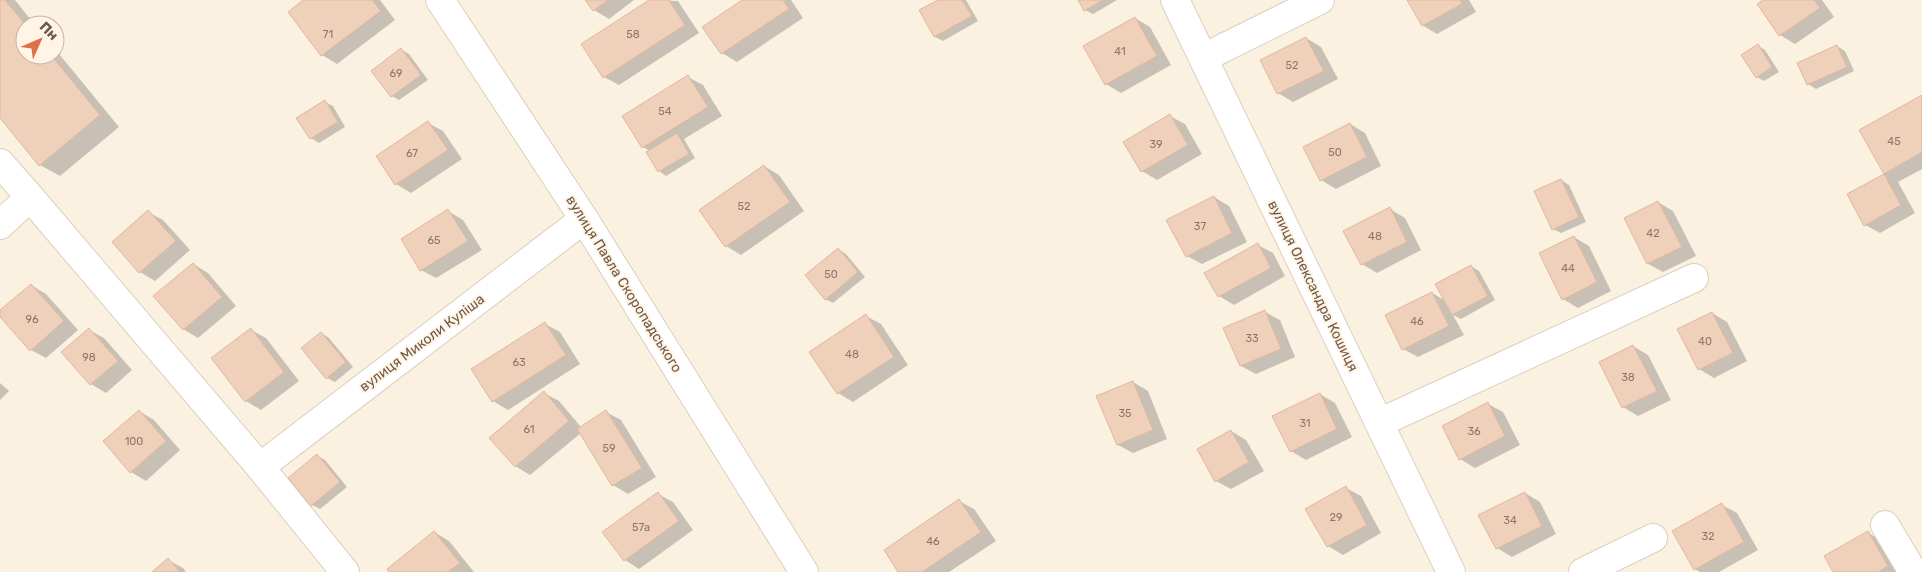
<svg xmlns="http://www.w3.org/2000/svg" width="1922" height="572" font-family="Rubik,sans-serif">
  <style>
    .shadow { fill: #0003 }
    .building { fill: #efd0ba; stroke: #e1b79b }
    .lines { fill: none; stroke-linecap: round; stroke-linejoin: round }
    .minor-casing { stroke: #decebe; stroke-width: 30 }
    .minor { stroke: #fff; stroke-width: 28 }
    .labels { text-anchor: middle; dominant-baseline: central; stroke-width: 4; stroke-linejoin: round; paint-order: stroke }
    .number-label { font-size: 11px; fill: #907665 }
    .street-label { font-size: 14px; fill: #705849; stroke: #fef5e7 }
  </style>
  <rect width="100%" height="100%" fill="#fbf1e1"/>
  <path class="shadow" d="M0,0H15L35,25H25V55H55V49L119,127L60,176L40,165L0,116Z
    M305,0H380L395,20L337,64L322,55Z
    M586,0H634L609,19L594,10Z
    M652,0L678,1L699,33L619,85L604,77Z
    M744,0H791L803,18L737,62L722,53Z
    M940,0H966L978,21L943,41L935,37L921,11Z
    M1079,0H1117L1093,14L1085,10Z
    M1408,0H1469L1476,12L1437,34L1422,25Z
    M1765,0H1822L1834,17L1795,44L1780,35Z
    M1135,18L1150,27L1171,65L1121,93L1106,84Z
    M1306,38L1321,47L1338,79L1293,102L1278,93Z
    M1758,46L1765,50L1779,72L1764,81L1757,77Z
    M1837,46L1845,51L1854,71L1816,89L1808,84Z
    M402,50L409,54L428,80L399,100L392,96Z
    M688,77L703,85L722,116L684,139L695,158L666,176L659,171L650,151L643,147Z
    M1922,96V169L1898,182L1915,213L1880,233L1865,225L1848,195L1885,174L1861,130Z
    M325,102L333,106L345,127L319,143L311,138Z
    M1170,116L1185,124L1202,154L1157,180L1142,171L1125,143Z
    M428,123L443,131L462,159L411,193L396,184L378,156Z
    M1350,124L1365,133L1381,166L1336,189L1321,180Z
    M764,166L779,175L804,211L741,255L726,246Z
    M1561,180L1569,185L1586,222L1561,233L1553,229Z
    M1214,197L1229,206L1247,242L1202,264L1187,256Z
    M1658,202L1673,211L1696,256L1663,272L1648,264L1625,218Z
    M1390,209L1405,218L1421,250L1377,273L1362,264Z
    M448,211L463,220L482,250L436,278L421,270Z
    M148,212L163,220L190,250L155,281L140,272Z
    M1574,237L1589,246L1611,291L1578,308L1563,299Z
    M1258,245L1273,253L1285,276L1234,305L1219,296Z
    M838,249L846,254L865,277L833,303L825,299Z
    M193,264L208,273L236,306L198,338L183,329Z
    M1471,266L1479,271L1495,300L1461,319L1453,315L1464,335L1418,357L1403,349L1432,293L1446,301Z
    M31,285L46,294L78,330L46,358L31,350L0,315V312Z
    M1265,312L1280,320L1295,357L1256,374L1241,366Z
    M1712,313L1727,322L1747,361L1714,378L1699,369Z
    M866,316L881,324L908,365L853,402L838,393Z
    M545,324L560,332L580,364L508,410L493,401Z
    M89,330L104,338L132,370L106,393L91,384L63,353Z
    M251,330L266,338L299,381L261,410L246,401Z
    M321,333L329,338L353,367L335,382L327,378Z
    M1633,346L1648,355L1671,400L1638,416L1623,407L1600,362Z
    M1133,382L1148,391L1167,439L1133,453L1118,445Z
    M0,383L9,391L0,400Z
    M544,393L559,401L581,427L606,412L621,420L656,477L628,494L613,485L581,433L530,475L515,466Z
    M1320,394L1335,403L1352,437L1306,460L1291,451Z
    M1488,404L1503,412L1520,445L1475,468L1460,459Z
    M139,411L154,420L180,450L146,481L131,472Z
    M1231,431L1246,440L1264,471L1231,489L1216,481Z
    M317,456L325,460L347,487L320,509L312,505Z
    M1346,488L1361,496L1381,533L1343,555L1328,546Z
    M1525,493L1540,502L1556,534L1512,557L1497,548Z
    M658,494L673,502L693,530L639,569L625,560Z
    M959,501L974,509L996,541L949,572H900Z
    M1722,505L1737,513L1758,550L1719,572H1700L1695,569Z
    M434,532L449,541L474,572H390Z
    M1868,533L1883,541L1901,572H1834Z
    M168,560L183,568L186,572H154Z"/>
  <path class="building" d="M0,0H5L26,25L25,55H51L100,115L39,166L0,118Z
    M303,0H372L381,11L321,56L288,12Z
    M585,0H608L593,11Z
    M649,0H669L685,25L603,78L581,44Z
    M742,0H783L789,9L721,54L702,27Z
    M938,0H962L972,16L934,37L919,10Z
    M1078,0H1103L1084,11Z
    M1407,0H1460L1462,4L1422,26Z
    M1763,0H1814L1820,8L1779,36L1757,4Z
    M1135,17L1157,56L1105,85L1083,46Z
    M1306,37L1324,71L1277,94L1260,60Z
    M1758,44L1772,67L1756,78L1741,55Z
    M1837,45L1847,67L1807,85L1797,63Z
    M401,48L421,75L391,97L371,71Z
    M688,75L708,107L642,148L622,116Z
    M1922,95V152L1884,174L1859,130Z
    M325,100L338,122L310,139L296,118Z
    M1170,114L1188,145L1141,172L1123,142Z
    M428,121L448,150L395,185L376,156Z
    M1350,123L1367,157L1320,181L1303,147Z
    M677,133L689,154L658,172L646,152Z
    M764,165L790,202L725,247L699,210Z
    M1884,174L1901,205L1864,226L1847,194Z
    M1561,179L1579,217L1552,230L1534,191Z
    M1214,196L1232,233L1186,257L1166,220Z
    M1658,201L1682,247L1647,264L1624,218Z
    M1390,207L1407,242L1361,265L1343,231Z
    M448,209L468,241L420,271L401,239Z
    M148,210L176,241L139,273L112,242Z
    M1574,236L1597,282L1562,300L1539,253Z
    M1258,243L1271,268L1218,297L1204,273Z
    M838,248L858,272L825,300L805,275Z
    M193,263L222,297L183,330L153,296Z
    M1471,265L1488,296L1452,315L1435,284Z
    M31,284L64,321L30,351L0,317V310Z
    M1432,292L1449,326L1402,350L1385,315Z
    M1265,310L1281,349L1240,366L1223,328Z
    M1712,312L1733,353L1698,370L1677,329Z
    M866,314L894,357L837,394L809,352Z
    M545,322L566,355L492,402L471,369Z
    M89,328L118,361L90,385L61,352Z
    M251,328L284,372L245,402L211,358Z
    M321,332L346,362L326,379L301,348Z
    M1633,345L1657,391L1622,408L1599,362Z
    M1133,381L1153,430L1117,445L1096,396Z
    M544,391L569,421L515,467L489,438Z
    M1320,393L1337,429L1290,452L1272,416Z
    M1488,402L1505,436L1459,460L1442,426Z
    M139,410L166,441L130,473L103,441Z
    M606,410L642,468L612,486L577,429Z
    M1231,430L1249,462L1215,482L1197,449Z
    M317,454L340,482L311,506L288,478Z
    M1346,486L1367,525L1327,547L1305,509Z
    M658,492L679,521L624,561L602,532Z
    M1525,492L1542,526L1496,549L1478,515Z
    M959,499L981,532L922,572H898L884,550Z
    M1722,503L1744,542L1694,570L1672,531Z
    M434,531L460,563L448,572H389L387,569Z
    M1868,531L1888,566L1878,572H1833L1824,556Z
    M168,558L180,572H152Z"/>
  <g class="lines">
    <defs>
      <path id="minor" d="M440,0L584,219L804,572
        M1175,0L1451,572
        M1203,58L1320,0
        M0,163L30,197L0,225
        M30,197L260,467L345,572
        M1379,423L1694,278
        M260,467L584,219
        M1885,525L1913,572
        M1583,572L1653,538"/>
    </defs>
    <use href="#minor" class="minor-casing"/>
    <use href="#minor" class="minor"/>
  </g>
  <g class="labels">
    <g class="number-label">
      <text x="328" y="34">71</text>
      <text x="633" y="34">58</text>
      <text x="1120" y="51">41</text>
      <text x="1292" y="65">52</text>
      <text x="396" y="73">69</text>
      <text x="665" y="111">54</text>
      <text x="1894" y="141">45</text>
      <text x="1156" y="144">39</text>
      <text x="1335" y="152">50</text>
      <text x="412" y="153">67</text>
      <text x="744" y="206">52</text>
      <text x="1200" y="226">37</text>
      <text x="1653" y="233">42</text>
      <text x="1375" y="236">48</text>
      <text x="434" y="240">65</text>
      <text x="1568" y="268">44</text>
      <text x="831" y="274">50</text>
      <text x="32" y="319">96</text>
      <text x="1417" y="321">46</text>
      <text x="1252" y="338">33</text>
      <text x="1705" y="341">40</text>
      <text x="852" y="354">48</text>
      <text x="89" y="357">98</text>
      <text x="519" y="362">63</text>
      <text x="1628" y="377">38</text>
      <text x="1125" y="413">35</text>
      <text x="1305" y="423">31</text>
      <text x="529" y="429">61</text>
      <text x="1474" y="431">36</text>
      <text x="134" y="441">100</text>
      <text x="609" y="448">59</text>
      <text x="1336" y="517">29</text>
      <text x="1510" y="520">34</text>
      <text x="641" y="527">57а</text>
      <text x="1708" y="536">32</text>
      <text x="933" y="541">46</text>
    </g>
    <g class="street-label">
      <text transform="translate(624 284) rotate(58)">вулиця Павла Скоропадського</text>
      <text transform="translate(1313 286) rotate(64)">вулиця Олександра Кошиця</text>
      <text transform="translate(422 343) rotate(-37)">вулиця Миколи Куліша</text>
    </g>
  </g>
  <g transform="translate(40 40) rotate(45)"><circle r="24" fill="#fef5e7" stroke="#c5b6a8"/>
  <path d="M0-4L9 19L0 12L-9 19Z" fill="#e0704b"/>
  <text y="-8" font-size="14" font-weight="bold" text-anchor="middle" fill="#705849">Пн</text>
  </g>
</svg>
